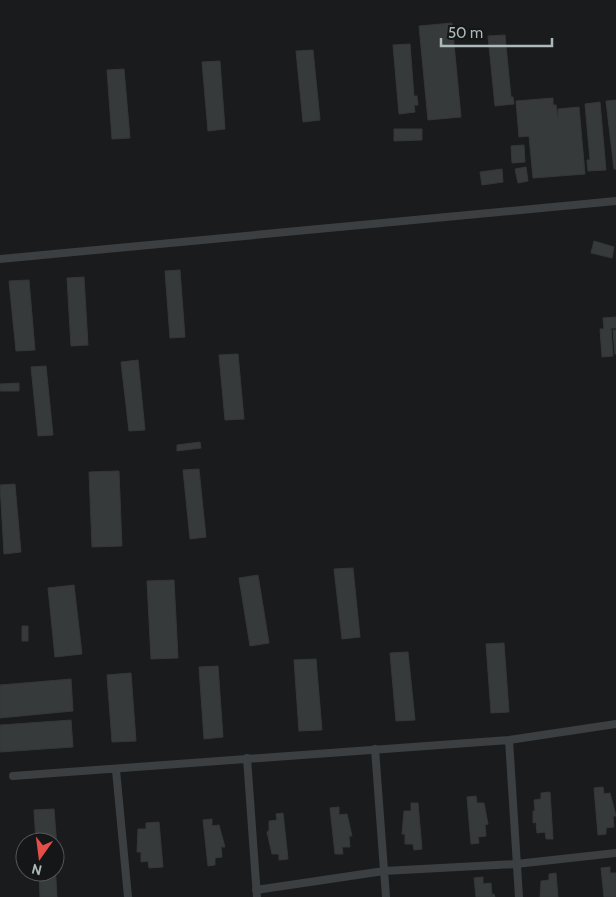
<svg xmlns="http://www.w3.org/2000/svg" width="616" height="897" font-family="Cabin,sans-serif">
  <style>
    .building { fill: #373a3b; stroke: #343638 }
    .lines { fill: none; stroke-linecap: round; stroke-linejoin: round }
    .lane { stroke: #3b3f41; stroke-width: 8 }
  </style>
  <rect width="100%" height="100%" fill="#1a1b1c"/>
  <path class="building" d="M452,23L461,117L428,120L419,26Z
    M505,35L511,97H513L514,104L495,106L488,36Z
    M410,44L414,96H417L418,105H414L415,112L399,114L393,45Z
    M313,50L320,120L303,122L296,51Z
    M220,61L225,129L208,131L202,62Z
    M124,69L130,138L112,139L107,70Z
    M553,98V105H556L558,121V109L579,107L585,174L533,178L529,136L519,137L516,101Z
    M616,100V169H614L606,101Z
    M600,102L606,170L588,171L587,160H590L585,104Z
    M394,129H422V140L394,141Z
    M524,145L525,162L512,163L511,146Z
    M526,167L528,181L518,183L515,169Z
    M502,169L503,182L482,185L480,172Z
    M594,241L614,247L612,258L591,253Z
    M180,270L185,337L170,338L165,271Z
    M84,277L88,345L71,346L67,278Z
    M29,280L35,350L16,351L9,281Z
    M616,317V328H611L613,356L602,357L600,329H604L603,318Z
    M613,330H616V354H615Z
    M238,354L244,419L225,420L219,355Z
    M138,360L145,430L129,431L121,362Z
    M46,366L53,435L38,436L31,367Z
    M19,383V391H0V384Z
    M200,442L201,448L177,451V445Z
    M199,469L206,537L190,539L183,470Z
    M119,471L122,546L92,547L89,472Z
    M15,484L21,552L4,554L0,485Z
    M353,568L360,637L342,639L334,569Z
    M258,575L269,643L250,646L239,578Z
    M174,580L178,658L151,659L147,581Z
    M74,585L82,654L55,657L48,588Z
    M22,626H28V641H22Z
    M504,643L509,712L491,713L486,644Z
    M408,652L415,720L396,721L390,653Z
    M316,659L322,730L299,731L294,660Z
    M218,666L223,737L204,739L199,667Z
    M131,673L136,741L112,742L107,675Z
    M71,679L73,711L0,718V685Z
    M71,720L73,747L0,752V725Z
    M603,787L604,794L610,793L616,816H613L614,827L606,828V834L598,835L594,788Z
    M550,792L553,839H546L545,832L537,833L536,822L533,823V811H535L534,800L541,799V793Z
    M476,796L477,803H484L488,824L485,825L486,836L478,837L479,843L471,844L467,797Z
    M411,803H418L422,849L414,850L413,844H405V834H402L404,811H411Z
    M339,807V815L347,814L352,836H349L350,847H342L343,854H335L330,808Z
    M54,809L57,848H55V842H36L34,810Z
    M283,813L288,859L279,860V854H272L267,832L269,831V821L277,820L276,814Z
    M212,819V826L219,825L225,847H221L222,857L215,858V865L208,866L203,820Z
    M159,822L163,867L149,868L148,861L141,862V852H137L138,829H146V823Z
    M55,863L57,897H40L39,872H55Z
    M610,867V873H616V897H604L601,868Z
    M556,873L558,897H540L541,881L549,880V874Z
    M483,877V884L491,883L492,895L494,894L495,897H476L474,878Z"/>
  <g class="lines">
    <path class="lane" d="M0,259L616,201
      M509,740L519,897
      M375,749L386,897
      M247,758L257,897
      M116,770L128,897
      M13,776L509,740L616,724
      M256,890L384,871L516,864L616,853"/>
  </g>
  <g transform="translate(40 857) rotate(194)"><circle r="24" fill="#151617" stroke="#525758"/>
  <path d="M0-4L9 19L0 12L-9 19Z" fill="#e44f4a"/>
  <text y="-8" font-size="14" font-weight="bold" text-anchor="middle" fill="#adb9ba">N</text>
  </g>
  <path d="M441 38v8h111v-8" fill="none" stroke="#adb9ba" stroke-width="2.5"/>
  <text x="448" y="38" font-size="15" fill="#adb9ba" stroke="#151617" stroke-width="4" paint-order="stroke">50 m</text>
</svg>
